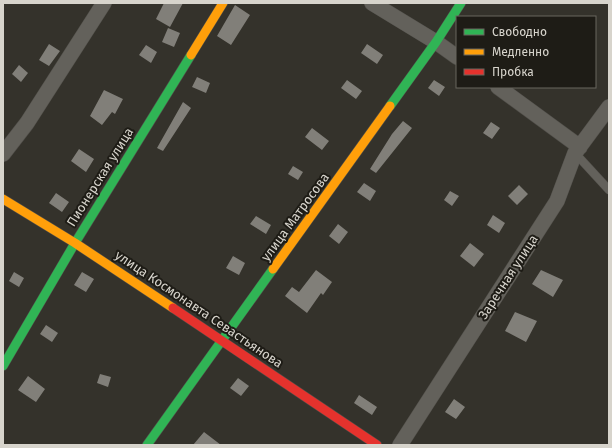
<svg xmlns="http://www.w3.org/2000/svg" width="612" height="448" font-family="'Fira Sans',sans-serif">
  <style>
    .building { fill: #817f79 }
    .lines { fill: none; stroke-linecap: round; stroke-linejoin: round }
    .lane-casing { stroke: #504e49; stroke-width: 9 }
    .street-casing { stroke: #504e49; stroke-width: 16 }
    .fast-casing { stroke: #504e49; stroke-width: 10 }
    .slow-casing { stroke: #504e49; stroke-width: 10 }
    .jam-casing { stroke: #504e49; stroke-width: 10 }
    .lane { stroke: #63615b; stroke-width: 8 }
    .street { stroke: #63615b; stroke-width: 15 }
    .fast { stroke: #30b455; stroke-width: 9 }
    .slow { stroke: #ff9f0a; stroke-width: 9 }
    .jam { stroke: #e5322d; stroke-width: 9 }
    .labels { text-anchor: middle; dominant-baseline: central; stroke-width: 4; stroke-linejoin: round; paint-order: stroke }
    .street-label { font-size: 13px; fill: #d7d4cc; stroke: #1e1c16 }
  </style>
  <rect width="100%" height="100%" fill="#34322b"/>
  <path class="building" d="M164,3H183L170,27L156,19Z
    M235,5L250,15L231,45L217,36Z
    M168,28L180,33L174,47L162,42Z
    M49,44L60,51L49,66L39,60Z
    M367,44L383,55L377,64L361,53Z
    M146,45L157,52L151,63L139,55Z
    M19,65L28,73L21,82L12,74Z
    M197,77L210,83L206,93L192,87Z
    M347,80L362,91L356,99L341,88Z
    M434,80L445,87L439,96L428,88Z
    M104,90L123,99L115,114L112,112L102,125L90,116Z
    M183,102L191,108L163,151L157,148Z
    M403,121L412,128L376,173L370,169L392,134Z
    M491,122L500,128L492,139L483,133Z
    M312,128L329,141L322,150L305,137Z
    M79,149L94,159L86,172L71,161Z
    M293,166L303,172L298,180L288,174Z
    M364,183L376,191L370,201L357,192Z
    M519,185L528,194L517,205L508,196Z
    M450,191L459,196L452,206L444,200Z
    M56,193L69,202L62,212L49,203Z
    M493,215L505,223L499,233L487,225Z
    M256,216L271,225L266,234L250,224Z
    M338,224L348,232L339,244L329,236Z
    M470,243L484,254L474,267L460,256Z
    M233,256L245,263L239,275L226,268Z
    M316,270L332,282L323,295L321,293L307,313L285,296L292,287L299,292Z
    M541,270L563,280L553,297L532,284Z
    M14,272L24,278L19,287L9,281Z
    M82,272L94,279L86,292L74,285Z
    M515,312L537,321L526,342L505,331Z
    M46,325L58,333L52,342L40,334Z
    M100,374L111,377L108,387L97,383Z
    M28,376L45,389L36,402L18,390Z
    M238,378L249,386L241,396L230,388Z
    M359,395L377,407L372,415L354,403Z
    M454,399L465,407L456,419L445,412Z
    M204,432L221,445H193Z"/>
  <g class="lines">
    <defs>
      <path id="lane" d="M575,153L609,190"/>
      <path id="street" d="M372,3L436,42L457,57
        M498,87L580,147
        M3,154L27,123L104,3
        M400,445L557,201L575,153L609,107"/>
      <path id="fast" d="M390,106L436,42L461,3
        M3,366L75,243L191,55
        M147,445L273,269"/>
      <path id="slow" d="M191,55L223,3
        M3,199L75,243L173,308
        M273,269L390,106"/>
      <path id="jam" d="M173,308L377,445"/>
    </defs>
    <use href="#lane" class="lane-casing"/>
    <use href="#street" class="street-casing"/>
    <use href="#fast" class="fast-casing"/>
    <use href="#slow" class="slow-casing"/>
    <use href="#jam" class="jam-casing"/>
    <use href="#lane" class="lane"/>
    <use href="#street" class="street"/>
    <use href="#fast" class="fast"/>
    <use href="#slow" class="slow"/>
    <use href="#jam" class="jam"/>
  </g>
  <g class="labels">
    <g class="street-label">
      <text transform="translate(100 177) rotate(-58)">Пионерская улица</text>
      <text transform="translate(295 217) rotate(-54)">улица Матросова</text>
      <text transform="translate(508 277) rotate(-57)">Заречная улица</text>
      <text transform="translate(199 309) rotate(34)">улица Космонавта Севастьянова</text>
    </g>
  </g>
  <rect width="612" height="448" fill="none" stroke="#d7d4cc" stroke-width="8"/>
  <rect x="456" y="16" width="140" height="72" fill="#1e1c16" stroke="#68665f"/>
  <rect x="464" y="29" width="20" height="6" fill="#30b455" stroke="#68665f"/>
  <text x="492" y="36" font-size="12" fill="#d7d4cc">Свободно</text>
  <rect x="464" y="49" width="20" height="6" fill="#ff9f0a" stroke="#68665f"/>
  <text x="492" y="56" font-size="12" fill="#d7d4cc">Медленно</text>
  <rect x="464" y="69" width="20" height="6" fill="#e5322d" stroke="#68665f"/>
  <text x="492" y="76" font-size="12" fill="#d7d4cc">Пробка</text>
</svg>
